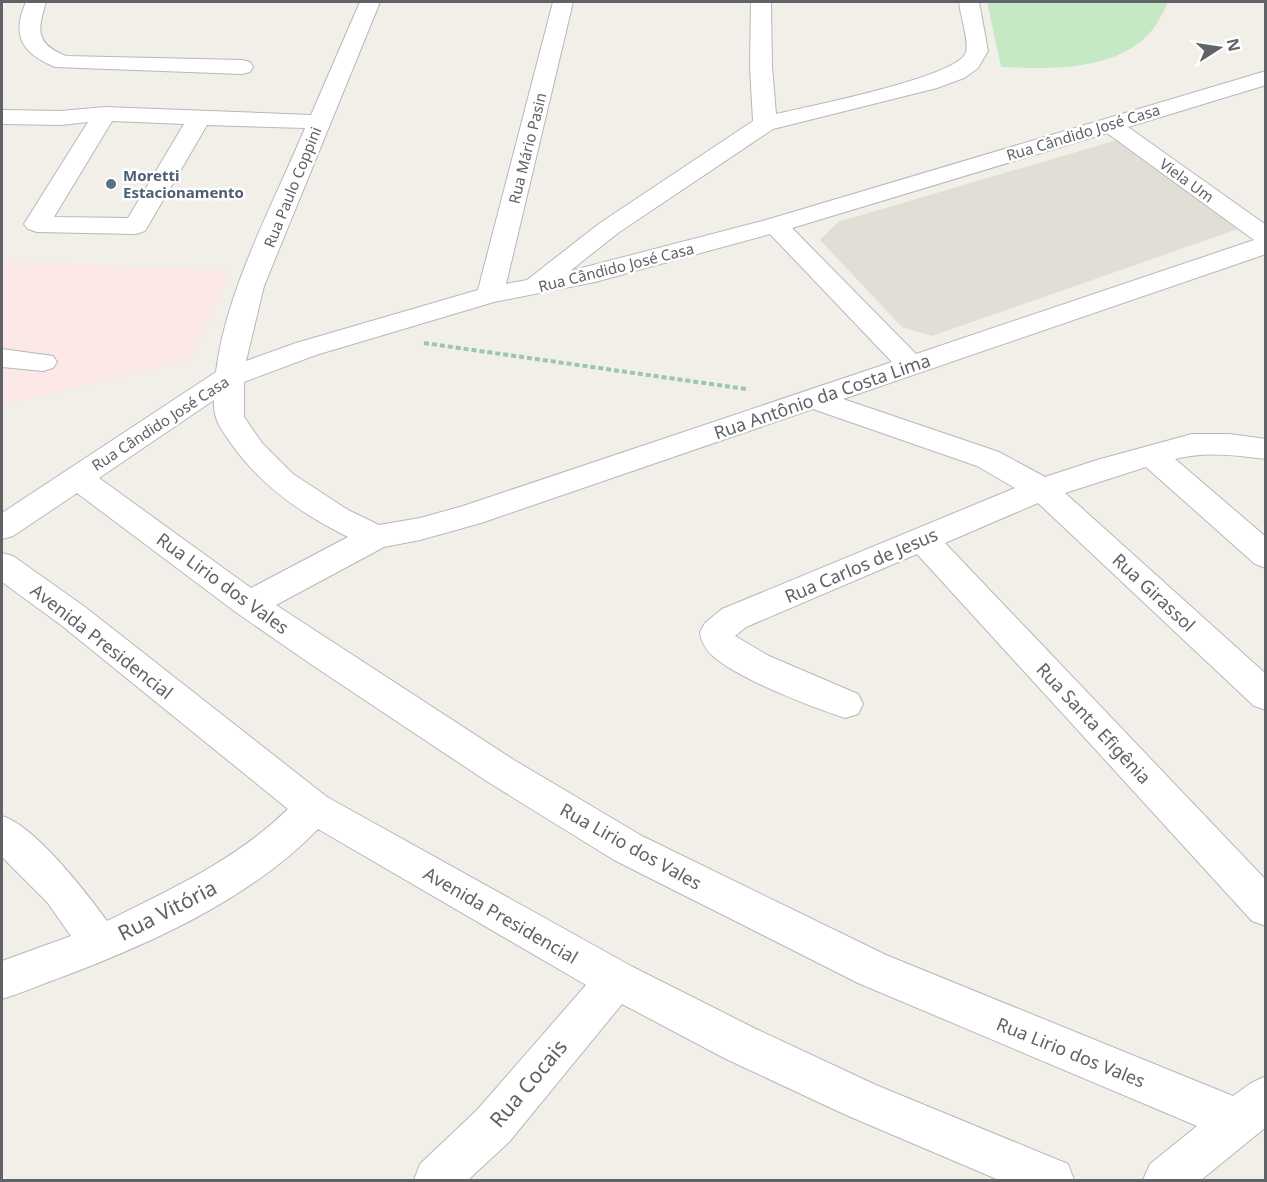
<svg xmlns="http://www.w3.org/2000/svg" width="1267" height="1182" font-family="'Noto Sans',sans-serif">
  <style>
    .education { fill: #e1ded6 }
    .medical { fill: #fce8e6 }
    .green { fill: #c5e8c5 }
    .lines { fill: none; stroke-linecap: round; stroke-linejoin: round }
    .minor-casing { stroke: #b5b8bc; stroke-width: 2 }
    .path { stroke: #9cc7a9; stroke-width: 4; stroke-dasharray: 5 3; stroke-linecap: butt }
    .minor { fill: #fff; fill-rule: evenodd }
    .service-dot { fill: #5c6f8a; stroke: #fff; stroke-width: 2 }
    .labels { text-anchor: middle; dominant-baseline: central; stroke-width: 5; stroke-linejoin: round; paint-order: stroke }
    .far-street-label { font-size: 15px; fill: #5f6368; stroke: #fff }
    .far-service-label { font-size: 15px; font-weight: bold; fill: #4e5e75; stroke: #fff; text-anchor: start }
    .street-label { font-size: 18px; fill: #5f6368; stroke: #fff }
    .near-street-label { font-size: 21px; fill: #5f6368; stroke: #fff }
  </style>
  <rect width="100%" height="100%" fill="#f1efe8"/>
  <path class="education" d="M1117,140L1238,229L932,336L902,327L820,240L838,222Z"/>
  <path class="medical" d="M2,261L230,271L191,361L2,405Z"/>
  <path class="green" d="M987,2H1168C1161,17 1153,33 1139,43C1101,71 1046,69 1001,67Z"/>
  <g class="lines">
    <defs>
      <path id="minor" d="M26,2H46C38,29 34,43 66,56L242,60L250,62L253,67L250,72L242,74L55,67C22,53 11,36 26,2Z
        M360,2H380L264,286L246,361L296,343L478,290L553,2H573L506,284L527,280L600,223L753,121L750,67L751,2H771L772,67L776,114C805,107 960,77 966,52C969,40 960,14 959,2H979L988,51L978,68L964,78L937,88L773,129L618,233L570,271L766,220L1266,71V85L1128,127L1266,225V254L843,399L999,452L1045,477L1097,460L1192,434H1229L1266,439V459C1235,455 1205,451 1175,459L1266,537V568L1255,564L1146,467L1065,493L1266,674V710L1254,706L1038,503L945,543L1266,880V926L1252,921L917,554L746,627L735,636L769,656L858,694L863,704L858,714L845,718C812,707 738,679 713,656C706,650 701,642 700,632L705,623L722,609L1015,488L977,466L813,409L481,523L420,540L384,547L276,605L514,760L642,836L886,955L1233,1096L1251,1083L1266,1076V1127L1201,1180H1143L1150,1164L1197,1126L858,983L614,860L488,782L315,667L237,613L77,493L13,536L2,539V513L216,372C226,290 273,205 305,128L207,125L145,231L136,234L37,232L28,229L24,224L88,122L61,125L2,124V110L61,111L105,107L311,115ZM112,121L184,124L128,218L54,217ZM1107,133L1254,240L916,354L792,228ZM770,234L892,362L463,506L420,518L379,525L348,510L293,474L262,443L244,417V382L316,355L494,302L595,282ZM214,400C213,419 220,427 230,442C260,485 301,514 348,537L251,588L99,478Z
        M2,349L53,356L57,362L53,368L43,371L2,367Z
        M2,553L13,556L85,607L327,797L631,966L756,1029L876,1085L1068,1164L1074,1180H999L846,1115L726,1059L622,1004L509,1142L468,1180H414L420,1164L477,1110L586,985L318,829C250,899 152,943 62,977C42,984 22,993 2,999V961L71,936L47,902L2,857V816C34,825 86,892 107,921C171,889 236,860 288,809L61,625L2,582Z"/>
    </defs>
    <use href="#minor" class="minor-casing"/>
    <path class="path" d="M424,343L746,389"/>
    <use href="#minor" class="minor"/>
  </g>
  <circle class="service-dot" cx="111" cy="184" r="6"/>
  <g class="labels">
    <g class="far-street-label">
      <text transform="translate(1083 132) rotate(-17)">Rua Cândido José Casa</text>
      <text transform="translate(527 148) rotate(-76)">Rua Mário Pasin</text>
      <text transform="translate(1187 180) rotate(36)">Viela Um</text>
      <text transform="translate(292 187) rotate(-68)">Rua Paulo Coppini</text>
      <text transform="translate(616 267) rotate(-14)">Rua Cândido José Casa</text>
      <text transform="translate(160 423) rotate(-33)">Rua Cândido José Casa</text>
    </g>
    <g class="far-service-label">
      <text x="123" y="175">Moretti<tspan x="123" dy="17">Estacionamento</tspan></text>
    </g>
    <g class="street-label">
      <text transform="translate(822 396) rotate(-19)">Rua Antônio da Costa Lima</text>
      <text transform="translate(861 565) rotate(-23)">Rua Carlos de Jesus</text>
      <text transform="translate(223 583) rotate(36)">Rua Lirio dos Vales</text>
      <text transform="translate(1154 592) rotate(43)">Rua Girassol</text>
      <text transform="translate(102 641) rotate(38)">Avenida Presidencial</text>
      <text transform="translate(1094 723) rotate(47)">Rua Santa Efigênia</text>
      <text transform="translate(631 846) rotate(29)">Rua Lirio dos Vales</text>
      <text transform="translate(501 915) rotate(30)">Avenida Presidencial</text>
      <text transform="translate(1071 1052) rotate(22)">Rua Lirio dos Vales</text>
    </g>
    <g class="near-street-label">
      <text transform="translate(167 910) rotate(-27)">Rua Vitória</text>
      <text transform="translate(528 1083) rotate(-50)">Rua Cocais</text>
    </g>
  </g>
  <rect width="1267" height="1182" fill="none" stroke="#5f6368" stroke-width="6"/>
  <g transform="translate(1219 48) rotate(78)" stroke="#ffffff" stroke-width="4.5" paint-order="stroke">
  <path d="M0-4.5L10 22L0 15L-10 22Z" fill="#5f6368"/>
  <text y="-9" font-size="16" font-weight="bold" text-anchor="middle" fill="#5f6368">N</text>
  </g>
</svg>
